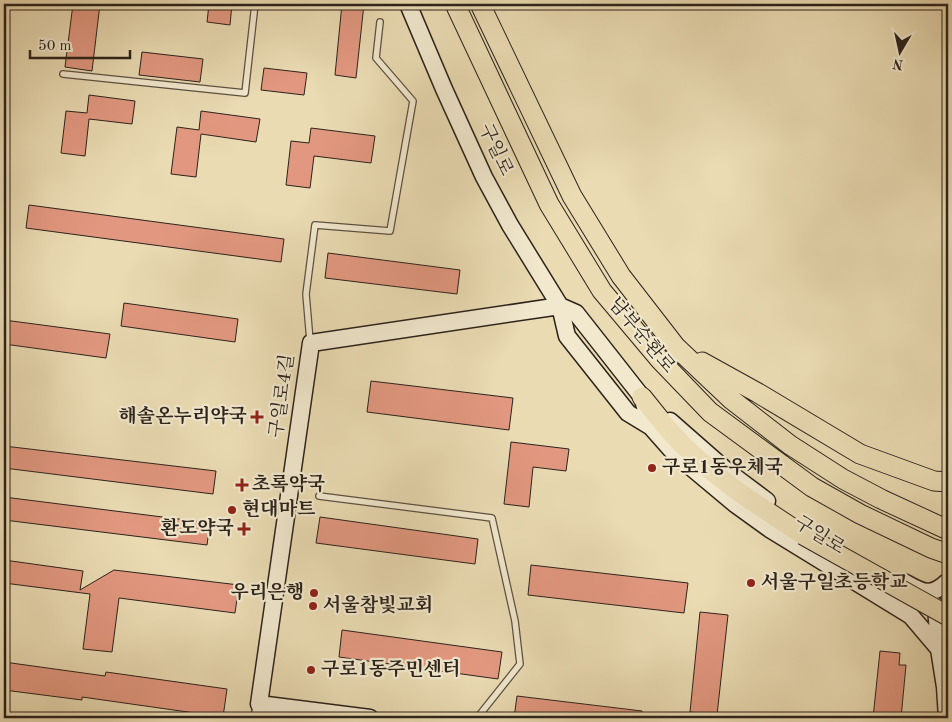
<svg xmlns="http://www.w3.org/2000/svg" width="952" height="722" font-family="'Old Standard TT','Noto Serif KR',serif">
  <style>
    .building { fill: #e29880; stroke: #2c231b }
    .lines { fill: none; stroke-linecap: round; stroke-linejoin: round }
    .lane-casing { stroke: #5c5141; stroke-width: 8 }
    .street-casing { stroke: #5c5141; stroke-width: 14 }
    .secondary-casing { stroke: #2c231b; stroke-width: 19 }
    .primary-casing { stroke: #2c231b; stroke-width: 21 }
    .lane { stroke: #f1e8ce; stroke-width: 5.5 }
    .street { stroke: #f1e8ce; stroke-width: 11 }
    .secondary { stroke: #f1e8ce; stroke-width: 16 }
    .primary { stroke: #eadbb3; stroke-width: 19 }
    .primary-bridge-casing { stroke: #2c231b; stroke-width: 21; stroke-linecap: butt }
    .primary-bridge { stroke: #eadbb3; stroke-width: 19 }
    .poi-dot { fill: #8f2418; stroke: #f1e8ce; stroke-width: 2 }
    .labels { text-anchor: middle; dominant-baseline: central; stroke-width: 4.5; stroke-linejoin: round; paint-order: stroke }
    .street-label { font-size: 19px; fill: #2c231b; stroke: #f1e8ce }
    .poi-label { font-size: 19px; font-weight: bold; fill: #2c231b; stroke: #f1e8ce; text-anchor: start }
  </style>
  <rect width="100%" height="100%" fill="#eadbb3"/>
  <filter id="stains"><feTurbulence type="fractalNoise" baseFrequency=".004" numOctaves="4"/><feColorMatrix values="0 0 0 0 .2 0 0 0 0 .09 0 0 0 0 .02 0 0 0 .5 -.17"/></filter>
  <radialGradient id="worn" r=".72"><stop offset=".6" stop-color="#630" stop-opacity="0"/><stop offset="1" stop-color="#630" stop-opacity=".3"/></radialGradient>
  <path class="building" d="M73,4H100L92,71L65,67Z
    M209,4H232L230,25L207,22Z
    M342,4H364L356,78L335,75Z
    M142,52L203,59L200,82L139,75Z
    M264,68L307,73L304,95L261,90Z
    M89,95L135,101L132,124L89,119L85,156L61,153L66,111L87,113Z
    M201,111L260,119L256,142L201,134L196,177L171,174L177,127L199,130Z
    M311,128L375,136L371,163L314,156L310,188L286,185L291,141L309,143Z
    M29,205L284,239L281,262L26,228Z
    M328,253L460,270L457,294L325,278Z
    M124,303L238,319L235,342L121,326Z
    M4,320L110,334L106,358L4,344Z
    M371,381L513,398L509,430L367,412Z
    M511,442L569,449L566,471L533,467L529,507L504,504Z
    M4,446L216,471L213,494L4,468Z
    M4,497L210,523L207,545L4,520Z
    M320,517L478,539L475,564L316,543Z
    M4,560L83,571L80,590L114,570L239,585L235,613L119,598L112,652L83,649L90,594L4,583Z
    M531,565L688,583L684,613L528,595Z
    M700,612L728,615L717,715L690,712Z
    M342,630L502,652L498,679L339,657Z
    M880,651L900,653L899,665H906L901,718H873Z
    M4,662L105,676L106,672L227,689L223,717L82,697V700L4,690Z
    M517,696L642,711L641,718H514Z"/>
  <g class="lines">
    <defs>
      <path id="lane" d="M63,74L245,93L255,4
        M310,341L306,294L315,225L390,231L413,101L376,58L380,22
        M319,496L492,518L515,621L520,664L477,718"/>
      <path id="street" d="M257,718L259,704"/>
      <path id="secondary" d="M408,4L444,89L484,177L510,225L560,306L567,336L628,413L651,427L674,453L735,504L771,530L911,616L939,649L945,687L947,718
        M560,306L576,313L642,397L646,410
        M670,421L727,471L767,501
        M904,582C922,592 930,598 947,582
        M936,606L939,649
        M370,718L259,704L311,343L560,306"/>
      <path id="primary" d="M455,4L549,204L602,291L660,360L710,412L812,487L860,514L931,548L948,554
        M480,4L572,196L621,276L676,347L732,400L790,445L843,479L881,499L948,530
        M702,362L758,393L860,454L934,481L948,482
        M642,397C656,414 669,432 685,447C720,482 762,508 803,535"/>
    </defs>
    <use href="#lane" class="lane-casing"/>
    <use href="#street" class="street-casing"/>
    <use href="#secondary" class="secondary-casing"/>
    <use href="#primary" class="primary-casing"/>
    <use href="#lane" class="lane"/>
    <use href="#street" class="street"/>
    <use href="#secondary" class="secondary"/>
    <use href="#primary" class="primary"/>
    <defs>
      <path id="primary-bridge" d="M803,535L948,616"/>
    </defs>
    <use href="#primary-bridge" class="primary-bridge-casing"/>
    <use href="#primary-bridge" class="primary-bridge"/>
  </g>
  <g class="poi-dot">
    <path d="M254.5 409.5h5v5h5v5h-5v5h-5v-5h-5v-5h5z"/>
    <circle cx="652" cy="468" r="5"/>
    <path d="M239.5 477.5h5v5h5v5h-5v5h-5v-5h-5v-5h5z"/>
    <circle cx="232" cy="510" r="5"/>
    <path d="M241.5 521.5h5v5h5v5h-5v5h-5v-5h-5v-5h5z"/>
    <circle cx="751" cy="583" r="5"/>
    <circle cx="314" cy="593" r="5"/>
    <circle cx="313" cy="606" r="5"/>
    <circle cx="311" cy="670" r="5"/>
  </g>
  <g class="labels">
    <g class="street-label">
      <text transform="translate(495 150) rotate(65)">구일로</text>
      <text transform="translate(641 336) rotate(50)">남부순환로</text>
      <text transform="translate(283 396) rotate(-82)">구일로4길</text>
      <text transform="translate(819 536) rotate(32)">구일로</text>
    </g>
    <g class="poi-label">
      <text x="247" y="417" text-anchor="end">해솔온누리약국</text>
      <text x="662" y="468">구로1동우체국</text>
      <text x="252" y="485">초록약국</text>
      <text x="242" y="510">현대마트</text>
      <text x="234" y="529" text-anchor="end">환도약국</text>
      <text x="761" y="583">서울구일초등학교</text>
      <text x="304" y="593" text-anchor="end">우리은행</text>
      <text x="323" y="606">서울참빛교회</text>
      <text x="321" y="670">구로1동주민센터</text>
    </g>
  </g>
  <rect width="952" height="722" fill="none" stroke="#eadbb3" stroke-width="20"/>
  <rect x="5" y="5" width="942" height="712" fill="none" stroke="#2c231b" stroke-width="2.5"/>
  <rect x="10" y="10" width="932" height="702" fill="none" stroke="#2c231b"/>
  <g transform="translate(900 52) rotate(189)" stroke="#f1e8ce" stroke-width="4" paint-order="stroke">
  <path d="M0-4L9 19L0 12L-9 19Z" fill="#2c231b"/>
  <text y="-8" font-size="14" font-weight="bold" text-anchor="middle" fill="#2c231b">N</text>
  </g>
  <path d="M30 50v8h100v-8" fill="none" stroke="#2c231b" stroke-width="2.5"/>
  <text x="38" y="50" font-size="15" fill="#2c231b" stroke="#f1e8ce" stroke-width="4" paint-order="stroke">50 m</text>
  <rect width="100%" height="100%" filter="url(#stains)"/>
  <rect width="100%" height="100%" fill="url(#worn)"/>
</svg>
